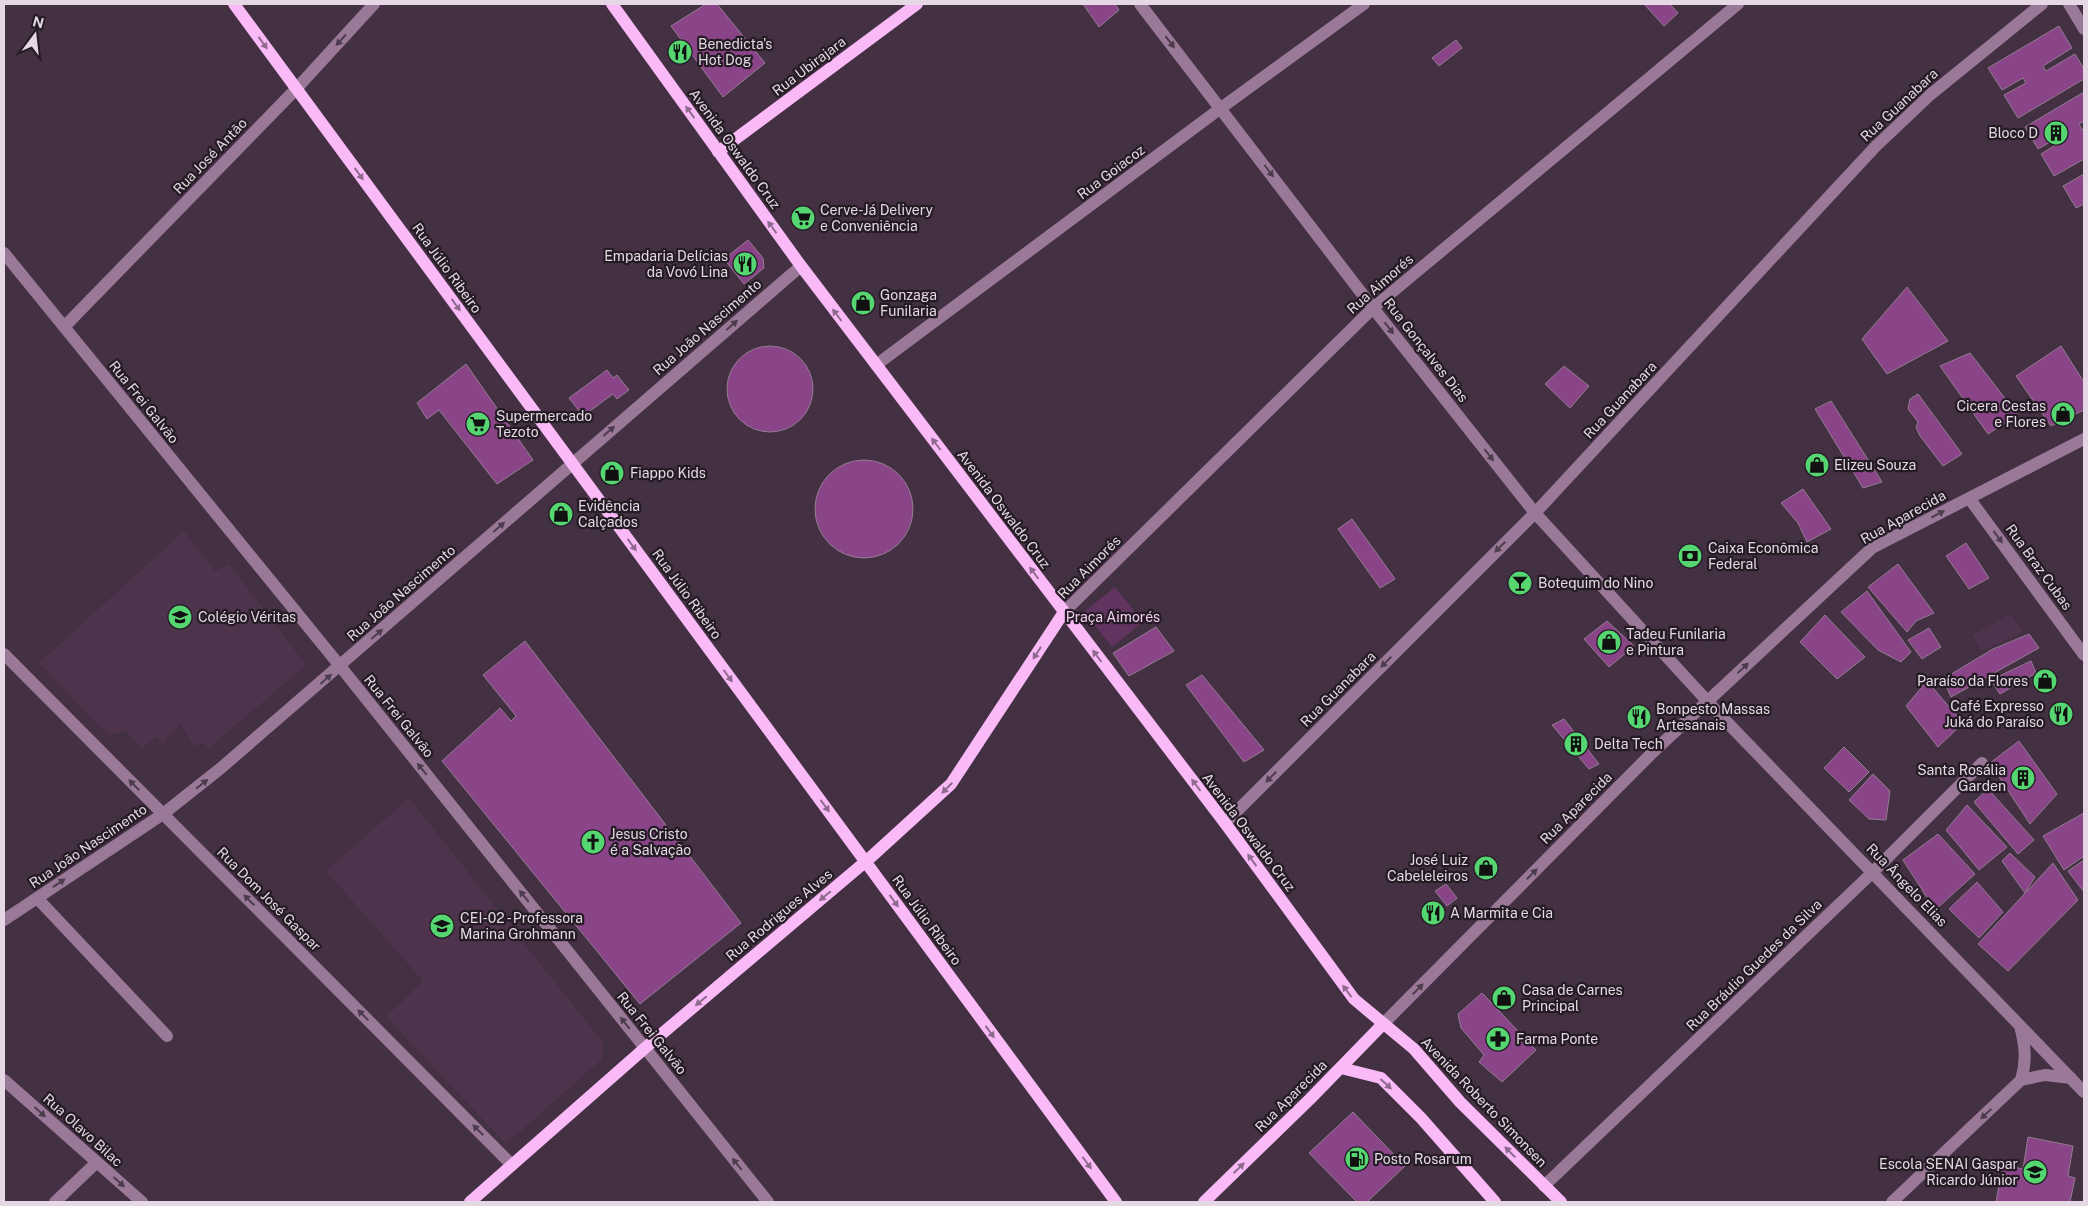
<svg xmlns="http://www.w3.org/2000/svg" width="2088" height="1206" font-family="'Public Sans',sans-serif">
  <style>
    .built { fill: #4d344c }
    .green { fill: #60345f }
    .building { fill: #894588; stroke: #937c91 }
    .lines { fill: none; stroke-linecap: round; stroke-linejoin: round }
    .minor { stroke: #997997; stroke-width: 12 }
    .major { stroke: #fabaf7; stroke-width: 12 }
    .oneway { fill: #4d3c4c }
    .oneway2 { fill: #8f6a8e }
    .labels { text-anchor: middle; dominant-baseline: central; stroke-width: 4.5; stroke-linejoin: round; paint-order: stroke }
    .poi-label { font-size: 14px; fill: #e5d8e4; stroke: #241b24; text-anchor: start }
    .street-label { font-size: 14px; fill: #e5d8e4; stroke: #241b24 }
    .park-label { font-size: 14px; fill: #f5cff2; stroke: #241b24 }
  </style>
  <rect width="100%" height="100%" fill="#433042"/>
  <path class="built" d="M184,531L215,571L229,564L306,665L208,749L204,742L195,747L180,724L163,743L156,737L142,749L126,731L108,735L39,663Z
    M2011,614L2023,632L1982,651L1972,635Z
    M409,798L604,1044L602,1059L506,1144L386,1017L423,981L326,871Z"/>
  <path class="green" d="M1115,587L1143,622L1112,647L1084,612Z"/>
  <path class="building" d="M706,4H717L765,63L723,97L671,26Z
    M1083,4H1115L1119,10L1099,27Z
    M1644,4H1670L1678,13L1664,26Z
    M2059,26L2072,48L2043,66L2046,71L2075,54L2084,69V79L2018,118L2004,95L2026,83L2023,78L2002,90L1988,68Z
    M1456,40L1462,48L1439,66L1432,58Z
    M2084,92V121L2079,124L2082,130L2084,128V159L2054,176L2041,154L2062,141L2059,137L2038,149L2025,127Z
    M2084,174V204L2076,208L2063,186Z
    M748,240L763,258L764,268L744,284L724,259Z
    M1907,287L1948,341L1887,374L1862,339Z
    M727 389a43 43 0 1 1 86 0a43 43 0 1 1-86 0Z
    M2061,346L2084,382V410L2051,426L2016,376Z
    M1970,353L2018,415L1988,434L1940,366Z
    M466,364L533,460L497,484L439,410L427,419L417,403Z
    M1564,366L1589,386L1570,408L1545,384Z
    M607,370L613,378L617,375L629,390L617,399L613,394L583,416L569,398Z
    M1918,394L1962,454L1943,466L1920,436L1916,427L1918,422L1908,409L1910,399Z
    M1831,401L1882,482L1863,488L1815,409Z
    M815 509a49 49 0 1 1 98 0a49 49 0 1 1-98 0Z
    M1803,489L1831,529L1807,542L1798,523L1781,503Z
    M1352,519L1395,579L1380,588L1338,529Z
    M1966,543L1989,578L1969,589L1946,556Z
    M1898,564L1934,613L1916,621L1907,632L1868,587Z
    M1867,591L1911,652L1901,662L1878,650L1841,612Z
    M1825,615L1865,657L1837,679L1800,642Z
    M1607,621L1634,646L1609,667L1584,639Z
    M1156,627L1174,651L1129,676L1113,653Z
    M1929,628L1941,647L1922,659L1908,640Z
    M2029,634L2039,648L1951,697L1943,679L1993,649Z
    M525,641L741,923L640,1004L442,761L500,708L511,721L516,716L483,675Z
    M2031,661L2036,673L2000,694L1991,680Z
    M1202,675L1264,750L1244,762L1186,685Z
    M1927,681L1963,723L1938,747L1906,706Z
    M1564,719L1599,764L1589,769L1552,725Z
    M2019,741L2057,794L2030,824L1990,763Z
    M1844,747L1869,772L1849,792L1824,768Z
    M1873,774L1890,791L1886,820L1869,819L1849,800Z
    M1988,789L2034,840L2018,854L1974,802Z
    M1967,805L2007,847L1979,870L1946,830Z
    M2084,813V856L2064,870L2043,836Z
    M1938,834L1975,874L1935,910L1903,860Z
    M2010,853L2035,877L2025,893L2002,861Z
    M2084,860V892L2068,871Z
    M2053,863L2078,900L2008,971L1978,944Z
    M1977,882L2003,912L1979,938L1949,909Z
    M1446,884L1457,898L1447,906L1435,891Z
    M1482,993L1536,1050L1502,1082L1479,1062L1484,1055L1461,1028L1458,1014Z
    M1353,1112L1405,1166L1367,1202H1357L1309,1153Z
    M2028,1137L2073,1146L2068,1176L2075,1178L2070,1202H1996L2003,1165L2023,1169Z"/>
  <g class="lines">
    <path class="minor" d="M1140,4L1373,308L1535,513L1720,715L2084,1092
      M2069,4L2084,29
      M4,253L340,666L768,1202
      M64,327L297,88L374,4
      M876,365L1221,108L1364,4
      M1969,498L2084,655
      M1064,612L1373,308L1738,4
      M4,654L512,1165
      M1225,823L1535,513L1875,147L1931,94L2042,4
      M37,898L167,1036
      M4,920L163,814L221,768L801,266
      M1383,1024L1653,752L1872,548L2084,439
      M2020,1026C2025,1045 2027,1061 2021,1080
      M4,1080L142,1202
      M1544,1186L1873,872L1982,763
      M55,1202L97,1162
      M1892,1202L2021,1080L2045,1075L2071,1078"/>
    <path class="major" d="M234,4L1116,1202
      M612,4L801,266L1225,823L1354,999L1414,1049L1460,1102L1561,1202
      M718,152L917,4
      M1341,1068L1381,1078L1421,1118L1495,1202
      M470,1202L645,1048L871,857L951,784L1064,612
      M1204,1202L1310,1099L1383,1024"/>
  </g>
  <defs><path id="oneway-solid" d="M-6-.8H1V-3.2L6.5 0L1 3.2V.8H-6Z" transform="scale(1.25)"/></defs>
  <g class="oneway">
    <use href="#oneway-solid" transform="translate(341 40) rotate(133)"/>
    <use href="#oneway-solid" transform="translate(1170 42) rotate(52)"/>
    <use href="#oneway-solid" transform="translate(1269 171) rotate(53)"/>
    <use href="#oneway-solid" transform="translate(732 325) rotate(-41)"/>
    <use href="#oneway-solid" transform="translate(1389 328) rotate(52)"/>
    <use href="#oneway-solid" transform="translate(609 431) rotate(-41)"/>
    <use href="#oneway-solid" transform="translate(1489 455) rotate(52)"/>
    <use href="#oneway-solid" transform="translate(1938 514) rotate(-28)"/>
    <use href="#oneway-solid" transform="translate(499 527) rotate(-41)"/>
    <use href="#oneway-solid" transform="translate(1998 537) rotate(54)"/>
    <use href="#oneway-solid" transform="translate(1500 547) rotate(135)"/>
    <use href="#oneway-solid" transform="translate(377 634) rotate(-41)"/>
    <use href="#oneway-solid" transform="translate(1386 662) rotate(135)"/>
    <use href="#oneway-solid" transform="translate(1743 668) rotate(-43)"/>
    <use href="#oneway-solid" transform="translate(326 679) rotate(-41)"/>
    <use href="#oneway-solid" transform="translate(422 769) rotate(-129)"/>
    <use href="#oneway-solid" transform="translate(1271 777) rotate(135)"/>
    <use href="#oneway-solid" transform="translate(202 784) rotate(-38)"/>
    <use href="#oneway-solid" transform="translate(134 785) rotate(-135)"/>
    <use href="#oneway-solid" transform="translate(1532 874) rotate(-45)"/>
    <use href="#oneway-solid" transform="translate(59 883) rotate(-34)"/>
    <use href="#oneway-solid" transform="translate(524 896) rotate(-129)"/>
    <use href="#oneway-solid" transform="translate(249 900) rotate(-135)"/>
    <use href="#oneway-solid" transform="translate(1418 989) rotate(-45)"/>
    <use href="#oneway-solid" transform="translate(363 1015) rotate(-135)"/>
    <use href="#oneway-solid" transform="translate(625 1023) rotate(-129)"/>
    <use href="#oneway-solid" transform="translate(40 1112) rotate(42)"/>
    <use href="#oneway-solid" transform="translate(1986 1114) rotate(137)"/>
    <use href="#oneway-solid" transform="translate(478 1130) rotate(-135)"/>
    <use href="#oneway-solid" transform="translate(737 1164) rotate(-129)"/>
    <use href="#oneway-solid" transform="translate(119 1182) rotate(42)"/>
  </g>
  <g class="oneway2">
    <use href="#oneway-solid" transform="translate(263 43) rotate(54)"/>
    <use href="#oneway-solid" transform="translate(690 112) rotate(-126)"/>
    <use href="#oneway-solid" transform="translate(359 174) rotate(54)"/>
    <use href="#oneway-solid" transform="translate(772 227) rotate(-126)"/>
    <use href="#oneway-solid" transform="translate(456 305) rotate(54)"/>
    <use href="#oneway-solid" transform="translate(837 315) rotate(-127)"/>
    <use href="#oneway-solid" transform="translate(936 444) rotate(-127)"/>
    <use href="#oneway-solid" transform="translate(632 545) rotate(54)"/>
    <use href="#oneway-solid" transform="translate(1034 573) rotate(-127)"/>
    <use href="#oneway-solid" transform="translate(1037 653) rotate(123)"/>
    <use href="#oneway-solid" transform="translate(1097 656) rotate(-127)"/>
    <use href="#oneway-solid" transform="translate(728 676) rotate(54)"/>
    <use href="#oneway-solid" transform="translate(1196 785) rotate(-127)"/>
    <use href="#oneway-solid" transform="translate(947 788) rotate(135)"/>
    <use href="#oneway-solid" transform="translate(825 806) rotate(54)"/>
    <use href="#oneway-solid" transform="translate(1252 860) rotate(-126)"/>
    <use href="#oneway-solid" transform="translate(825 896) rotate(140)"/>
    <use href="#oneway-solid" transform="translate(894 901) rotate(54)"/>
    <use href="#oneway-solid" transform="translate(1347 991) rotate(-126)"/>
    <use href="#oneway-solid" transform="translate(701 1001) rotate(140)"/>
    <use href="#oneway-solid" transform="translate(990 1032) rotate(54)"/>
    <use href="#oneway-solid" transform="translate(1386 1084) rotate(42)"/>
    <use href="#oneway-solid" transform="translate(1510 1152) rotate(-135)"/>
    <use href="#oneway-solid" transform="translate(1087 1163) rotate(54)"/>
    <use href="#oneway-solid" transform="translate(1239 1168) rotate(-44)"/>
  </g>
  <defs>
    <symbol id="restaurant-disc" viewBox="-11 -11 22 22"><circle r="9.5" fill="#55d671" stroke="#241b24"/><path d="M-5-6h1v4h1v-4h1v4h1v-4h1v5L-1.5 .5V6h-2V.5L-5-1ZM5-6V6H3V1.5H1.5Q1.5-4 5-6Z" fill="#111"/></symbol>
    <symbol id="building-disc" viewBox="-11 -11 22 22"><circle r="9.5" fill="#55d671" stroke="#241b24"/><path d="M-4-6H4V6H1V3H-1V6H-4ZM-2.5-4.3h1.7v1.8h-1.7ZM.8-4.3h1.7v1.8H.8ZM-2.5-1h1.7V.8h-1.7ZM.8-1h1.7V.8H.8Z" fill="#111"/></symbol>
    <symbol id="supermarket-disc" viewBox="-11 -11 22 22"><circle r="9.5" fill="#55d671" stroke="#241b24"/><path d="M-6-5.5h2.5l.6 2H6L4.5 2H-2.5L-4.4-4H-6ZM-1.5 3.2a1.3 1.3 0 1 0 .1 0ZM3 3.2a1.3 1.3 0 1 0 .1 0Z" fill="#111"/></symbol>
    <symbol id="shop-disc" viewBox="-11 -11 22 22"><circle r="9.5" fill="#55d671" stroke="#241b24"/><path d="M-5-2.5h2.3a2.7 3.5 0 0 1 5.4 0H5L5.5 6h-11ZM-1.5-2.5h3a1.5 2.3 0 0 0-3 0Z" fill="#111"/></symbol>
    <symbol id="bank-disc" viewBox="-11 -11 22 22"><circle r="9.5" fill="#55d671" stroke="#241b24"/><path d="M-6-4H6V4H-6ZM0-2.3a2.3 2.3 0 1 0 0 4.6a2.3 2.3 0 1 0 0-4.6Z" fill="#111"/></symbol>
    <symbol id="bar-disc" viewBox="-11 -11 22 22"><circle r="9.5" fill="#55d671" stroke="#241b24"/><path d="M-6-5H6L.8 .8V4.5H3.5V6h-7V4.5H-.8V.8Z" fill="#111"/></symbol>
    <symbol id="school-disc" viewBox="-11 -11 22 22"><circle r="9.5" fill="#55d671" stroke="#241b24"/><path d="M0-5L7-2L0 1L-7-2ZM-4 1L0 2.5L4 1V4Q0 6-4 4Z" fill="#111"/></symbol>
    <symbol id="church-disc" viewBox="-11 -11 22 22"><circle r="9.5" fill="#55d671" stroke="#241b24"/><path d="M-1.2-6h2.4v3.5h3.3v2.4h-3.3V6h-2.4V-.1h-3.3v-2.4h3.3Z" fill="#111"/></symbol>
    <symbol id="pharmacy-disc" viewBox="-11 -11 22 22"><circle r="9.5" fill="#55d671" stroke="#241b24"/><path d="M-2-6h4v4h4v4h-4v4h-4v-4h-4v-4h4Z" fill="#111"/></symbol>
    <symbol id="fuel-disc" viewBox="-11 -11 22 22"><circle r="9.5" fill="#55d671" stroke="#241b24"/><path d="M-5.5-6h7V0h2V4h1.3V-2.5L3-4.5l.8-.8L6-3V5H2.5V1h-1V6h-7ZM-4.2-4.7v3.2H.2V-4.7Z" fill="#111"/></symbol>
    <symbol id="university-disc" viewBox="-11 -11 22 22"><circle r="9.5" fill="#55d671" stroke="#241b24"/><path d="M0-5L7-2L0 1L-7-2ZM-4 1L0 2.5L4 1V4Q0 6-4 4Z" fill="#111"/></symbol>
  </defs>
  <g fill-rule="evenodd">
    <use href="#restaurant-disc" x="666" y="38" width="28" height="28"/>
    <use href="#building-disc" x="2042" y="119" width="28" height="28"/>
    <use href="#supermarket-disc" x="789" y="204" width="28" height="28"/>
    <use href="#restaurant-disc" x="731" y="250" width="28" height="28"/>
    <use href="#shop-disc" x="849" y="289" width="28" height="28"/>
    <use href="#shop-disc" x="2049" y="400" width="28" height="28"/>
    <use href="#supermarket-disc" x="464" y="410" width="28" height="28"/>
    <use href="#shop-disc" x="1803" y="451" width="28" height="28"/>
    <use href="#shop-disc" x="598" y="459" width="28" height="28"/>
    <use href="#shop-disc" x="547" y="500" width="28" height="28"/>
    <use href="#bank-disc" x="1676" y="542" width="28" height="28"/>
    <use href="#bar-disc" x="1506" y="569" width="28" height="28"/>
    <use href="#school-disc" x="166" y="603" width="28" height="28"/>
    <use href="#shop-disc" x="1595" y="628" width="28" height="28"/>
    <use href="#shop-disc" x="2031" y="667" width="28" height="28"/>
    <use href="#restaurant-disc" x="2047" y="700" width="28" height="28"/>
    <use href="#restaurant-disc" x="1625" y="703" width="28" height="28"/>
    <use href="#building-disc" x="1562" y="730" width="28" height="28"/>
    <use href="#building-disc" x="2009" y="764" width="28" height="28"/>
    <use href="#church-disc" x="579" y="828" width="28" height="28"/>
    <use href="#shop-disc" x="1472" y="854" width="28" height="28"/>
    <use href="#restaurant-disc" x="1419" y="899" width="28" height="28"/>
    <use href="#school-disc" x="428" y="912" width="28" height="28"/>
    <use href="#shop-disc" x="1490" y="984" width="28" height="28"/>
    <use href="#pharmacy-disc" x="1484" y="1025" width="28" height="28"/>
    <use href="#fuel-disc" x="1343" y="1145" width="28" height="28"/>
    <use href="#university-disc" x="2021" y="1158" width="28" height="28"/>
  </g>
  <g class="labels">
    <g class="poi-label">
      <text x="698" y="44">Benedicta's<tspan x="698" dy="16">Hot Dog</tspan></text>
      <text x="2038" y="133" text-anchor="end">Bloco D</text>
      <text x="820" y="210">Cerve-Já Delivery<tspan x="820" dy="16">e Conveniência</tspan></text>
      <text x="728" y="256" text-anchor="end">Empadaria Delícias<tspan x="728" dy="16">da Vovó Lina</tspan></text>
      <text x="880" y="295">Gonzaga<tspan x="880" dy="16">Funilaria</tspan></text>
      <text x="2046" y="406" text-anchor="end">Cicera Cestas<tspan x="2046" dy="16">e Flores</tspan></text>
      <text x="496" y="416">Supermercado<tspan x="496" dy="16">Tezoto</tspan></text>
      <text x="1834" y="465">Elizeu Souza</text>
      <text x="630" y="473">Fiappo Kids</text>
      <text x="578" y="506">Evidência<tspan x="578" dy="16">Calçados</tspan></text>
      <text x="1708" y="548">Caixa Econômica<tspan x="1708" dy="16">Federal</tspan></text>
      <text x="1538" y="583">Botequim do Nino</text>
      <text x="198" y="617">Colégio Véritas</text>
      <text x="1626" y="634">Tadeu Funilaria<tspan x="1626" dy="16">e Pintura</tspan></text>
      <text x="2028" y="681" text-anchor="end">Paraíso da Flores</text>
      <text x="2044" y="706" text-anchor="end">Café Expresso<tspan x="2044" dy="16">Juká do Paraíso</tspan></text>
      <text x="1656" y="709">Bonpesto Massas<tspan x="1656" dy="16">Artesanais</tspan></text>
      <text x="1594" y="744">Delta Tech</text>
      <text x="2006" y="770" text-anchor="end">Santa Rosália<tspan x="2006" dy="16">Garden</tspan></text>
      <text x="610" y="834">Jesus Cristo<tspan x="610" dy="16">é a Salvação</tspan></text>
      <text x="1468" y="860" text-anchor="end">José Luiz<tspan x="1468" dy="16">Cabeleleiros</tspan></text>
      <text x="1450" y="913">A Marmita e Cia</text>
      <text x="460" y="918">CEI-02 - Professora<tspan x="460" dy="16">Marina Grohmann</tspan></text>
      <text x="1522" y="990">Casa de Carnes<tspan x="1522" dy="16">Principal</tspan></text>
      <text x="1516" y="1039">Farma Ponte</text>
      <text x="1374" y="1159">Posto Rosarum</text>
      <text x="2018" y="1164" text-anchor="end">Escola SENAI Gaspar<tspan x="2018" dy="16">Ricardo Júnior</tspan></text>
    </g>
    <g class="street-label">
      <text transform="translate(809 66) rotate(-37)">Rua Ubirajara</text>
      <text transform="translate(1899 105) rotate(-43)">Rua Guanabara</text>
      <text transform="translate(735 149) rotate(54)">Avenida Oswaldo Cruz</text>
      <text transform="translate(210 156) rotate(-46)">Rua José Antão</text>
      <text transform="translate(1111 172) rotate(-37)">Rua Goiacoz</text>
      <text transform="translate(447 268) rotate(54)">Rua Júlio Ribeiro</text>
      <text transform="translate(1380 284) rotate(-41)">Rua Aimorés</text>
      <text transform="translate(707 327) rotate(-41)">Rua João Nascimento</text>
      <text transform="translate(1426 350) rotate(52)">Rua Gonçalves Dias</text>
      <text transform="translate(1620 400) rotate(-47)">Rua Guanabara</text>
      <text transform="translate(144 402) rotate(51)">Rua Frei Galvão</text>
      <text transform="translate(1004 509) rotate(53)">Avenida Oswaldo Cruz</text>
      <text transform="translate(1903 517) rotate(-29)">Rua Aparecida</text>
      <text transform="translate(1089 567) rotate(-45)">Rua Aimorés</text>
      <text transform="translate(2039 567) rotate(54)">Rua Braz Cubas</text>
      <text transform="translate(401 593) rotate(-41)">Rua João Nascimento</text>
      <text transform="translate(687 594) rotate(54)">Rua Júlio Ribeiro</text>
      <text transform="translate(1338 689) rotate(-45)">Rua Guanabara</text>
      <text transform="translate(399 716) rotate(51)">Rua Frei Galvão</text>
      <text transform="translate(1576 808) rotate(-45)">Rua Aparecida</text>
      <text transform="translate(1249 832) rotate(53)">Avenida Oswaldo Cruz</text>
      <text transform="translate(88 846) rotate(-34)">Rua João Nascimento</text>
      <text transform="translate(1907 885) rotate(46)">Rua Ângelo Elias</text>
      <text transform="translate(269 899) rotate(45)">Rua Dom José Gaspar</text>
      <text transform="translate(779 915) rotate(-40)">Rua Rodrigues Alves</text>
      <text transform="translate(927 920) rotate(54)">Rua Júlio Ribeiro</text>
      <text transform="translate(1754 965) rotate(-44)">Rua Bráulio Guedes da Silva</text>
      <text transform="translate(652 1033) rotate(51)">Rua Frei Galvão</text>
      <text transform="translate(1291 1096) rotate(-45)">Rua Aparecida</text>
      <text transform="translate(1484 1102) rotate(46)">Avenida Roberto Simonsen</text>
      <text transform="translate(83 1130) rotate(42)">Rua Olavo Bilac</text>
    </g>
    <g class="park-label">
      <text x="1113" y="617">Praça Aimorés</text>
    </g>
  </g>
  <rect width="2088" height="1206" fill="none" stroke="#e5d8e4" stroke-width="10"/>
  <g transform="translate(35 35) rotate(15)" stroke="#241b24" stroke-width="4" paint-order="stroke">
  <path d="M0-4L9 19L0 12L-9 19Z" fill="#e5d8e4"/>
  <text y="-8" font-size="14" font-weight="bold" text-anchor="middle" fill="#e5d8e4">N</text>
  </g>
</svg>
